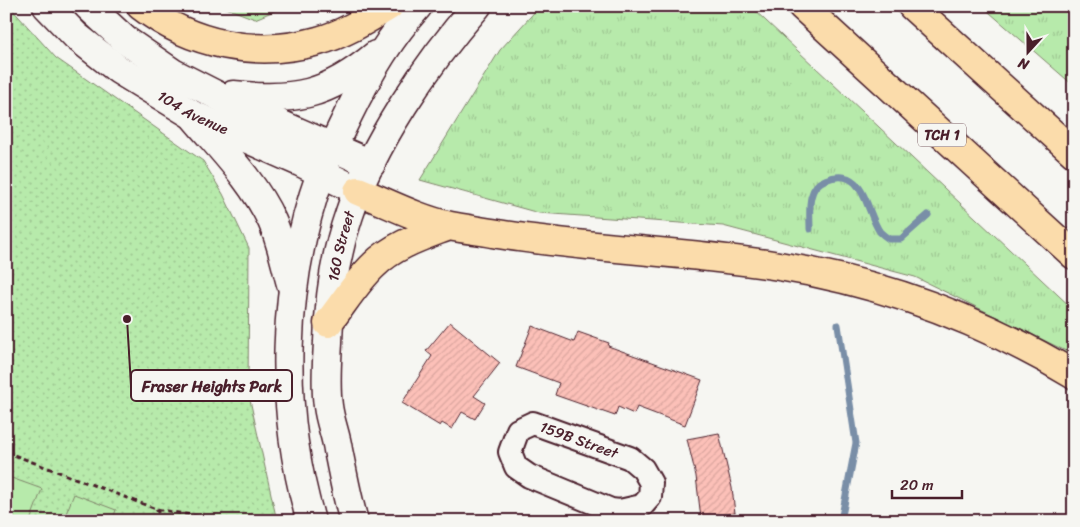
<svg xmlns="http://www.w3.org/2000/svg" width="1080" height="527" font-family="Sriracha,sans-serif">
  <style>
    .grass { fill: url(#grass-tufts); stroke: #80846b }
    .park { fill: url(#park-dots); stroke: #80846b }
    .garden { fill: #b7eaab; stroke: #80846b }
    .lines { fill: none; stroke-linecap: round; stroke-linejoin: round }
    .stream { stroke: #798ea7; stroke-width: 7 }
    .building { fill: url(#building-hatch); stroke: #4a1f2b }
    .street-casing { stroke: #4a1f2b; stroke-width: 26 }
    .secondary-casing { stroke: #4a1f2b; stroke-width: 31 }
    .highway-casing { stroke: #4a1f2b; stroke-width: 31 }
    .path { stroke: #4a1f2b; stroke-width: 3; stroke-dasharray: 5 4; stroke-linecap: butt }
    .street { stroke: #f6f6f2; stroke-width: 22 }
    .secondary { stroke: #f6f6f2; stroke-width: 28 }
    .highway { stroke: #fbdcab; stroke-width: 28 }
    .labels { text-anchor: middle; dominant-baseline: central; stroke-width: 4.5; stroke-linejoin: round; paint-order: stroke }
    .shield { fill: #f6f6f2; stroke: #7e6067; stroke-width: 1 }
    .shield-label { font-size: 14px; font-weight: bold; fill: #4a1f2b }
    .street-label { font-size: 15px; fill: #4a1f2b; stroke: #f6f6f2 }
    .leader { fill: none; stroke: #4a1f2b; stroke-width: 2 }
    .callout-dot { fill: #4a1f2b; stroke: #f6f6f2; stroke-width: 2 }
    .callout { fill: #f6f6f2; stroke: #4a1f2b; stroke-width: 2 }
    .callout-label { font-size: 16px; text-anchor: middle; font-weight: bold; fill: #4a1f2b }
  </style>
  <defs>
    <pattern id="grass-tufts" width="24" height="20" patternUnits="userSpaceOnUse" patternTransform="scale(1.25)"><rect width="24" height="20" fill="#b7eaab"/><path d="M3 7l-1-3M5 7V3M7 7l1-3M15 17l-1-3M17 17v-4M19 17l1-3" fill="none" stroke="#9fc893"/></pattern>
    <pattern id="park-dots" width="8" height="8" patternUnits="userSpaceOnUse" patternTransform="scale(1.25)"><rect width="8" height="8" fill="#b7eaab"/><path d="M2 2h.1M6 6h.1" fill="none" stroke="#9fc893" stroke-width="1.8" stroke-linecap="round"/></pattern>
    <pattern id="building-hatch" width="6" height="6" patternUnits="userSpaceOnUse" patternTransform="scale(1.25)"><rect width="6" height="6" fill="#fcc0b8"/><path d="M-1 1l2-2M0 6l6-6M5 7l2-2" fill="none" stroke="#daa59e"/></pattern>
  </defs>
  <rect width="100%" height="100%" fill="#f6f6f2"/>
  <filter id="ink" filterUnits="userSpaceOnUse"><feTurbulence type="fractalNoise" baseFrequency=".02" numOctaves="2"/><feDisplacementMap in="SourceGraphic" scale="10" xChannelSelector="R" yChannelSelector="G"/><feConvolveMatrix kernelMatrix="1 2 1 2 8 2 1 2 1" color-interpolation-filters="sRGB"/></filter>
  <g filter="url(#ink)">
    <path class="grass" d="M221,6H286L255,19Z
      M540,6H750L1074,310V355L915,277L723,226L539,213L420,180L500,50Z
      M982,6H1074V86Z"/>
    <path class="park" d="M6,6H9L56,58L203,161L223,194L249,248L248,391L277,521H6Z"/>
    <path class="garden" d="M6,476L42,489L30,521H6Z
      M74,494L116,510L112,521H63Z"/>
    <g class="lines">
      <path class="stream" d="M1072,59L1074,57
        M810,229C810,212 806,187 825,180C865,164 865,211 880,232C882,234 886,237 889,239H901L928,215
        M838,325L856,443L841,521"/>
    </g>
    <path class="building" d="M450,322L500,363L474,396L485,403L475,419L462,412L452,429L442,423L440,426L402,403L432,356L426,351Z
      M532,326L574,342L578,332L609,343L608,346L702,380L685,425L637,407L634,414L618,407L615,416L555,395L559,383L516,367Z
      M719,433L732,488L735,513L701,518L696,476L687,439Z"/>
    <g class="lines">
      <defs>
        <path id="street" d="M533,423L630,458L643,469L651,483L650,497L642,506L620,511L611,510L529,476L516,467L510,452L518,430Z"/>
        <g id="secondary">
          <path id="s1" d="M47,6L76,36L119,70L191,114L300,162L358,191"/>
          <path d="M88,6L125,40L173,73L234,104L371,164"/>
          <path d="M233,95C294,102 328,95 376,55"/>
          <path d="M195,118C222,150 254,182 272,221C281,241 285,263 291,284"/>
          <path d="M311,521C278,408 281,284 321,173C329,153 339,134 348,115C367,76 389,38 418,6"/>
          <path id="s2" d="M354,521C347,498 343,474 338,450C336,435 330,422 328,406C325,385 327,363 328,342C329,299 335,255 349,215C372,144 428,62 477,6"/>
        </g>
        <path id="highway" d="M141,6C191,45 257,58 318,41C344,34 366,20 389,6
          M802,6L1074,255
          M912,6L1074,153
          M358,191C388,203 418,219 450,226C465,229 482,231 498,234C591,249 686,251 779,266C885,283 981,319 1074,375
          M328,323C343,304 357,281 374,265C394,245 423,236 449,226"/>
      </defs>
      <use href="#street" class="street-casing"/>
      <use href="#secondary" class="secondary-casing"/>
      <use href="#highway" class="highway-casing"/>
      <path class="path" d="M6,452L156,509L224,521
        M156,509L163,521"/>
      <use href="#street" class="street"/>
      <use href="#secondary" class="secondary"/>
      <use href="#highway" class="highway"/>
    </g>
  </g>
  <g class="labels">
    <rect class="shield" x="918" y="123.5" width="48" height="23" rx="4"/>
    <g class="shield-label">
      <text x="942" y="135">TCH 1</text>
    </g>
    <g class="street-label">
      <text stroke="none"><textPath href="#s1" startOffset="182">104 Avenue</textPath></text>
      <text stroke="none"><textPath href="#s2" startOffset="279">160 Street</textPath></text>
      <text transform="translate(579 440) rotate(20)">159B Street</text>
    </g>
  </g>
  <path class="leader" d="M127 319L131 386"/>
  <circle class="callout-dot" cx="127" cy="319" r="5"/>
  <rect class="callout" x="131" y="370" width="161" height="31" rx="5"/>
  <g class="callout-label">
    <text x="212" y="392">Fraser Heights Park</text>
  </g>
  <rect width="1080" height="527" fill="none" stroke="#f6f6f2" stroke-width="25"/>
  <rect x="12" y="12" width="1055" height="502" fill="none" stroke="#4a1f2b" stroke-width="2" filter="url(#ink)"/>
  <g transform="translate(1028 52) rotate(201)" stroke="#f6f6f2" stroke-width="4" paint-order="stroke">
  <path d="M0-4L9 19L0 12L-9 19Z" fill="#4a1f2b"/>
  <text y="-8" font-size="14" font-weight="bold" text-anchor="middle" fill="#4a1f2b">N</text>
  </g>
  <path d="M892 490v8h70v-8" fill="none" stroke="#4a1f2b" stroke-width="2.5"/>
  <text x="900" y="490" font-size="15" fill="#4a1f2b" stroke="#f6f6f2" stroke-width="4" paint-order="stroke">20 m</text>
</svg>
